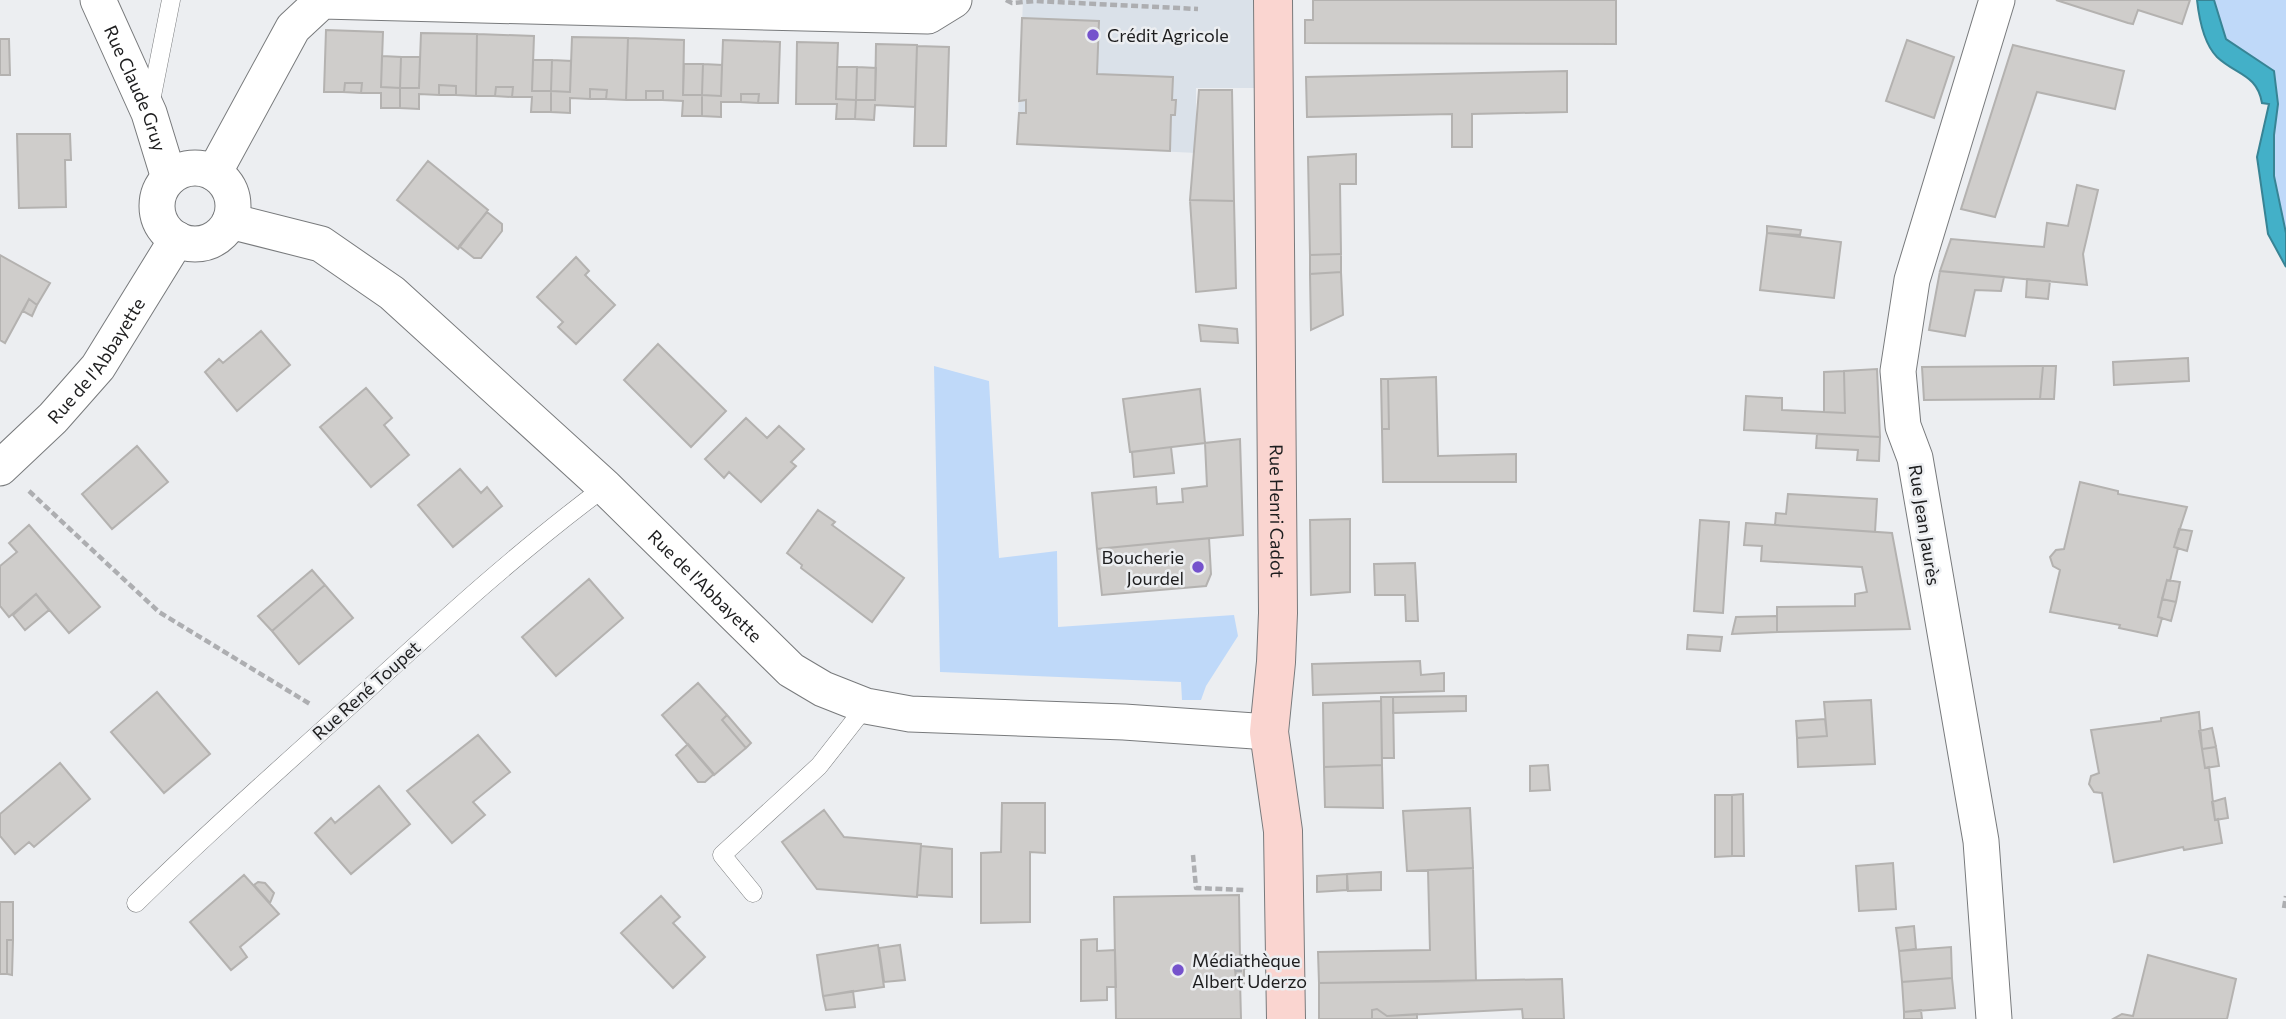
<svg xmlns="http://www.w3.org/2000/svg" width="2286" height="1019" font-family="Commissioner,sans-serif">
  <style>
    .built { fill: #dae1e9 }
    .green { fill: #bfd9f9 }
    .water { fill: #43b0c8; stroke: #388495; stroke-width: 2 }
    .building { fill: #cfcdcb; stroke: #b4b2b0; stroke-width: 2 }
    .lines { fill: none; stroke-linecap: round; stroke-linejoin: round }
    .lane-casing { stroke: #787a7c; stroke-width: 19 }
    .street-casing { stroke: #787a7c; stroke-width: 37 }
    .secondary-casing { stroke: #787a7c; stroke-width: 40 }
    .path { stroke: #adaeb1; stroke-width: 4.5; stroke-dasharray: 7 3.5; stroke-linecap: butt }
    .lane { stroke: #fff; stroke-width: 18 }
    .street { stroke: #fff; stroke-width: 35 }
    .secondary { stroke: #fad5d0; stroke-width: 38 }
    .poi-dot { fill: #7552cc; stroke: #eceef1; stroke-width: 2.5 }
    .labels { text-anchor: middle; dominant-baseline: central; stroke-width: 5; stroke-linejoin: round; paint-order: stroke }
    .poi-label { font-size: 18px; fill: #1d1d1e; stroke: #eceef1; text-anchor: start }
    .street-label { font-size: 18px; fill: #1d1d1e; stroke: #eceef1 }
  </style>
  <rect width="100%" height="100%" fill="#eceef1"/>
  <path class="built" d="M1023,0H1253L1255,88H1196V153L1017,144Z"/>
  <path class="green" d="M2206,0H2286V249L2277,231L2269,104L2259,75L2231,58Z
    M934,366L989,381L999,558L1057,551L1058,627L1234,615L1238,636L1206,686L1201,700H1182L1181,682L940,672Z"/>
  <path class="water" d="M2197,0H2214L2226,39L2274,71L2278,104L2274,135V176L2286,233V267L2268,234L2257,157L2269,104L2262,103C2257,74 2236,75 2217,57C2204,44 2199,18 2197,0Z"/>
  <path class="building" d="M1313,0H1616V44L1305,43V20H1313Z
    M2056,0H2190L2182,24L2138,10L2133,24L2128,23Z
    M1022,18L1099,21L1097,74L1173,77L1172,100H1176L1175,115H1171L1170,151L1017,144L1019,113H1026V100L1019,101Z
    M326,30L383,32L381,87L400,88V108H381V93H361L362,83H345L344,92H324Z
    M421,33L477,34L476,96L456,95V86L439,85V95L419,94V109L400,108V88H419Z
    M477,34L534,36L532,91H551V112H531L532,97H512L513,87H496L495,96H476Z
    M572,37L628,38L626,100L606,99L607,90L590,89V99L570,98V113L551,112V91L570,92Z
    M628,38L684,40L683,95H702V116H682L683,101L663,100V91H646V100H626Z
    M0,39H9L10,75H0Z
    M723,40L780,42L778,103H758L759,94H741V102H721V117L702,116V95L721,96Z
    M1907,40L1954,57L1934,118L1886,101Z
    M797,42L838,43L836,99L856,100L855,119H836L837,104H796Z
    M876,44L917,45L915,107L875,105L874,120L855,119L856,100H875Z
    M2013,45L2124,71L2115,109L2037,92L1995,217L1961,209Z
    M917,46L949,47L946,146H914Z
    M382,56L401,57L400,88L381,87Z
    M401,57H420L419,88H400Z
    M533,60H552L551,91H532Z
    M552,60L571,61L570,92L551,91Z
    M684,64H703L702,95H683Z
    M703,64L722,65L721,96L702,95Z
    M837,67H857L856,100L836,99Z
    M857,67L876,68L875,100H856Z
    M1567,71V112L1472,114V147H1452V114L1307,117L1306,77Z
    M345,83H362L361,93L344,92Z
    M439,85L456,86V95H439Z
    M496,87H513L512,97L495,96Z
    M590,89L607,90L606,99H590Z
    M1199,90H1232L1234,201L1190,200Z
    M646,91H663V100H646Z
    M741,94H759L758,103L741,102Z
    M17,134H70L71,160H65L66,207L19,208Z
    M1356,154V184H1340L1341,254L1310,255L1308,157Z
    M428,161L488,210L458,249L397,200Z
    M2077,185L2098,190L2083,254L2087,285L1940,271L1951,239L2044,247L2047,223L2068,226Z
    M1190,200L1234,201L1236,288L1196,292Z
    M487,212L502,224V231L481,258H474L459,246Z
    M1767,226L1801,230L1800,235L1767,233Z
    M1767,233L1841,242L1834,298L1760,290Z
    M1341,254V272L1310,274V255Z
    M0,255L50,283L37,305L29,299L5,343L0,340Z
    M576,257L589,271L585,275L615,305L576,344L558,327L563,322L537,297Z
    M1940,271L2004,277L2001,291L1975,290L1965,336L1929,330Z
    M1341,272L1343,315L1311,330L1310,274Z
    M2027,279L2050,281L2048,299L2026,297Z
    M29,299L37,305L32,316L23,311Z
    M1199,325L1237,329L1238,343L1201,341Z
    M261,331L290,365L237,411L205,372L219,359L223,363Z
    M658,344L726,411L691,447L624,380Z
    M2188,358L2189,381L2114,385L2113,362Z
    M2043,366H2056L2054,399H2040Z
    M2043,366L2040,399L1924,400L1922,367Z
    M1877,369L1880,437L1744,430L1746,396L1782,398V410L1845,413L1844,371Z
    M1844,371L1845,413L1824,412V372Z
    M1436,377L1438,456L1516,454V482H1383L1382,429H1389L1388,379Z
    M1381,379H1388L1389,429H1382Z
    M366,388L392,418L384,425L409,455L371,487L320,427Z
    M1200,389L1205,443L1130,452L1123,399Z
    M746,418L767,438L779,426L804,449L791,462L796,466L761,502L729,472L724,478L705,459Z
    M1817,434L1880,437L1879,461L1857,460L1858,450L1816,448Z
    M1240,439L1243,535L1097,549L1092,493L1156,487L1157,504L1183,502L1182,489L1207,486L1205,443Z
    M137,446L168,482L112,529L82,494Z
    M1171,447L1174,473L1134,477L1132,452Z
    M460,469L481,493L487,487L502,506L453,547L418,505Z
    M2080,482L2118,491V494L2187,507L2174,547L2178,548L2170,581L2167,580L2158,617L2162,618L2157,636L2119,628L2120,625L2050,612L2060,570L2053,566L2050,557L2056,550L2064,549Z
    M1788,494L1877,499L1875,532L1775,525L1776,513L1786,514Z
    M818,510L835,522L832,525L904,578L872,622L801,568L802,565L787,553Z
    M1350,519V592L1311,595L1310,520Z
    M1700,520L1729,522L1723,613L1694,611Z
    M1746,523L1892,533L1910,629L1777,632V607L1855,606V594L1867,592L1862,567L1761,561L1762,546L1744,545Z
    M29,525L100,607L69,633L36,594L9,617L0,606V566L17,552L9,543Z
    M2179,529L2192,531L2187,551L2174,547Z
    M1209,538L1211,574L1206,586L1102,595L1097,549Z
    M1415,563L1418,621H1406L1405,595H1375L1374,564Z
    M312,570L325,585L272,631L258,616Z
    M589,579L623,618L556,676L522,637Z
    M2167,580L2180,582L2176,602L2162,599Z
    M325,585L353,618L299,664L272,631Z
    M36,594L49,610L25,630L13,615Z
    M2162,599L2176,602L2171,621L2158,617Z
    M1777,616V632L1732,634L1736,617Z
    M1688,635L1722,637L1720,651L1687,649Z
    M1420,661L1421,675L1444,673V691L1313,695L1312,664Z
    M698,683L727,715L722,720L746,748L714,775L662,715Z
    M157,692L210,754L164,793L111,732Z
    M1466,696V711L1393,713V697Z
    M1381,697H1393L1394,758H1382Z
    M1871,700L1875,764L1798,767L1797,738L1827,736L1824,702Z
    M1381,701L1382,765L1324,767L1323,703Z
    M2199,712L2202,749L2205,768L2209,767L2215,820L2218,819L2222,843L2184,850L2183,847L2114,862L2102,793L2094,792L2089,784L2091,776L2099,773L2091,730L2161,721V718Z
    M727,715L751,743L746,748L722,720Z
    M1825,719L1827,736L1797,738L1796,721Z
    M2212,728L2216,747L2202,749L2199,731Z
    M478,735L510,772L473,802L485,815L452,843L407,791Z
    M688,744L714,774L705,782H698L676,755Z
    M2216,747L2219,766L2205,768L2202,749Z
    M60,763L90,799L34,847L29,842L15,854L0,836V814Z
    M1382,765L1383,808L1325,807L1324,767Z
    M1548,765L1550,790L1530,791V766Z
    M379,786L410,824L351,874L315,833L331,818L335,823Z
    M1743,794L1744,856H1732V795Z
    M1715,795H1732V856L1715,857Z
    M2225,798L2228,818L2215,820L2212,802Z
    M1002,803H1045V853L1030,852V922L981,923V853L1001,852Z
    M1470,808L1473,868L1407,871L1403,811Z
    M824,810L844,837L921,844L917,897L817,889L782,842Z
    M921,846L952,849V897L917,895Z
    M1893,863L1896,909L1859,911L1856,866Z
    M1473,868L1476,981L1319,983L1318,952L1430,950L1428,870Z
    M1381,872V890L1348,891L1347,874Z
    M1347,874V890L1317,892V876Z
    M244,875L279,914L240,947L247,957L231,970L190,922Z
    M258,882L265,883L274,893L270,903L254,885Z
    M1239,895L1240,960H1235V970L1236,979L1240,980L1241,1019H1116L1114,897Z
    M661,896L680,917L673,923L705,957L673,988L621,933Z
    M0,902H13V940H7V974H0Z
    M1914,926L1916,949L1899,951L1896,928Z
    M1097,939V951L1115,950L1116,987H1107V1000L1081,1001V940Z
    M7,940H13L12,975L7,974Z
    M878,945L884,987L823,996L817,955Z
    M900,945L905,980L884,982L879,948Z
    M1951,947L1952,978L1902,982L1899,951Z
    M1240,955H1244V984L1236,979L1235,960H1240Z
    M2148,955L2236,979L2227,1019H2113L2122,1014L2133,1016Z
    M1952,978L1955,1008L1904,1012L1902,982Z
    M1562,979L1564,1019H1523L1522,1009L1387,1016L1377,1009L1372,1010V1019H1319V983Z
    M853,991L855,1007L826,1010L823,996Z
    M1377,1009L1387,1016L1417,1014V1019H1372V1010Z
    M1921,1010L1922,1019H1904V1012Z"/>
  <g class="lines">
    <defs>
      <path id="lane" d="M150,106L171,0
        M753,893L722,855L819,766L866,706
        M136,903C207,833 281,768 355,701C436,627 517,552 605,487"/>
      <g id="street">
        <path id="s1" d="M98,0L149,113L169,178"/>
        <circle cx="195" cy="206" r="38"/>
        <path d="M214,173L293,28L322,1L928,16L954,0"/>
        <path id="s2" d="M230,221L321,244L392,293L605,487L791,670L823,689L866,706L910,714L1124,722L1269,732"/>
        <path id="s3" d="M0,468L53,418L98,367L177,239"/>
        <path d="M1994,1019L1981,841L1915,458L1903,426L1898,371L1912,280L1997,0"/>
      </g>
      <g id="secondary">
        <path id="s4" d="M1273,0L1278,613L1276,662L1269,732L1283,831L1286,1019"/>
      </g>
    </defs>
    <use href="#lane" class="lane-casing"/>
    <use href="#street" class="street-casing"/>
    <use href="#secondary" class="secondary-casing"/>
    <path class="path" d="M1006,0L1012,3L1036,1L1198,9
      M29,491L159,612L310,704
      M1193,855L1196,888L1244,890V892
      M2284,908L2286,896
      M1235,970H1245V967"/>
    <use href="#lane" class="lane"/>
    <use href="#street" class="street"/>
    <use href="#secondary" class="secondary"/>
  </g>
  <g class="poi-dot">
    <circle cx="1093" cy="35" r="7"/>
    <circle cx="1198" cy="567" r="7"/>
    <circle cx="1178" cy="970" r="7"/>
  </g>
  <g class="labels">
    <g class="poi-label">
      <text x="1107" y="35">Crédit Agricole</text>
      <text x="1184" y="557" text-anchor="end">Boucherie<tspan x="1184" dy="21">Jourdel</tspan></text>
      <text x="1192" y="960">Médiathèque<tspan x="1192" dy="21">Albert Uderzo</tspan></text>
    </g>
    <g class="street-label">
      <text stroke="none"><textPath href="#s1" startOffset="96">Rue Claude Gruy</textPath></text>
      <text stroke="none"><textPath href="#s3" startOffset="145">Rue de l'Abbayette</textPath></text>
      <text stroke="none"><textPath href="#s4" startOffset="511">Rue Henri Cadot</textPath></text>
      <text transform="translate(1925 525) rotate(81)">Rue Jean Jaurès</text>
      <text stroke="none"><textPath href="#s2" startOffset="609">Rue de l'Abbayette</textPath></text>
      <text transform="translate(366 690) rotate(-42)">Rue René Toupet</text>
    </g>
  </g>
</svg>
